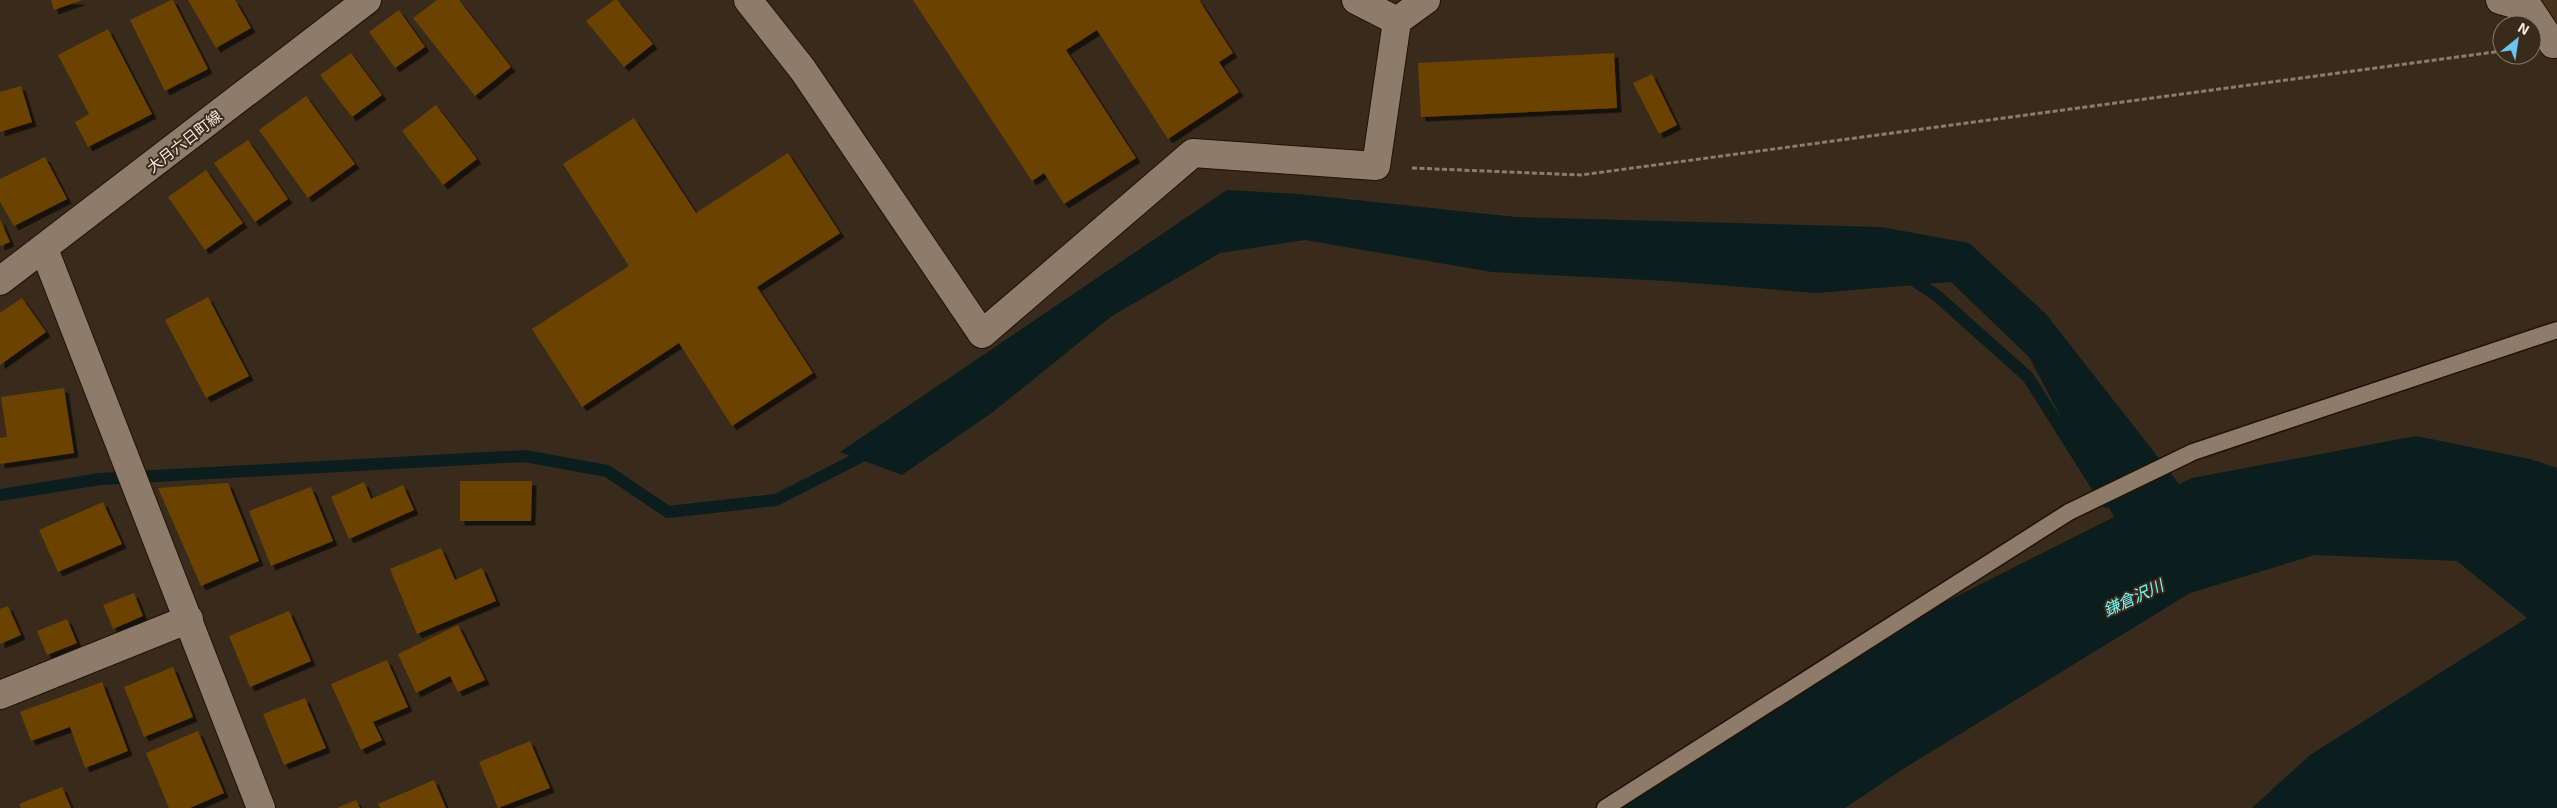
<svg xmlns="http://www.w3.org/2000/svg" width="2557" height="808" font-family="'Exo 2','Noto Sans JP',sans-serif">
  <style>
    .built { fill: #46321d }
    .water { fill: #0c1d1d }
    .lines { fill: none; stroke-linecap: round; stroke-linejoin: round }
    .stream { stroke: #0c1d1d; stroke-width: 12 }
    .building { fill: #6c4206; filter: url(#shadow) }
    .service-casing { stroke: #201305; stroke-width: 19 }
    .minor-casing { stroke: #201305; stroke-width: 30 }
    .secondary-casing { stroke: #201305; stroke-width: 30 }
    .path { stroke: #897d70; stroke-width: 3; stroke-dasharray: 5 2.5; stroke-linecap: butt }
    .service { stroke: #8d7c6a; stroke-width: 16 }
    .minor { stroke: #8d7c6a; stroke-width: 28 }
    .secondary { stroke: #8d7c6a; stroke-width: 28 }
    .labels { text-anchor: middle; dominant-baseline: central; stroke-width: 4; stroke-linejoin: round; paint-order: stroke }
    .street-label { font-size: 15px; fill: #f6ece3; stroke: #392b1b }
    .water-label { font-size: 16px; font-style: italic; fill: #78f7f9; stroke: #392b1b }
  </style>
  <defs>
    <filter id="shadow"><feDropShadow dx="4.5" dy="4.5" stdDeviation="0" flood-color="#0009"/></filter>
  </defs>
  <rect width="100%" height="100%" fill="#392b1b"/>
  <path class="built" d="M2500,0H2557V43Z"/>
  <path class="water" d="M1227,190L1299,194L1516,217L1881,227L1969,243L2046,314L2179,484L2192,478L2416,436L2530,459L2557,468V808H2252L2310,755L2527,618L2457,561L2315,555L2190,593L1903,769L1845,808H1614L1783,684L2114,517L2029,357L1951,282L1816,293L1668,281L1492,272L1305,240L1220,253L1112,316L993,412L902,475L840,452Z"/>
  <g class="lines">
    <path class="stream" d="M1907,276L1936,295L2028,377L2107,502
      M0,495L100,479L525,456L607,471L668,512L776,500L872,451"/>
  </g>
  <path class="building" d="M51,0H82L54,10Z
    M171,0H173L208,69L165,91L130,20Z
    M188,0H235L251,28L216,48Z
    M437,0H459L511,67L475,96L413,18Z
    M614,0H617L653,44L624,67L586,21Z
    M913,0H1199L1233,53L1219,62L1239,92L1168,139L1097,30L1066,50L1136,158L1064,204L1044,173L1032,181Z
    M399,10L425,47L395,68L369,32Z
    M108,29L152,114L88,147L75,122L89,114L58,55Z
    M351,53L382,95L352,117L320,75Z
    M1614,53L1617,108L1421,117L1418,63Z
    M1652,74L1677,125L1659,134L1633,83Z
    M21,86L32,122L0,132V92Z
    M306,96L355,164L308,198L259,130Z
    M436,105L477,159L443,185L402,131Z
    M634,118L696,213L788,153L840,233L757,287L813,373L732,426L679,343L582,407L532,329L629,266L563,164Z
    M248,140L288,199L255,222L214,163Z
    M45,157L67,199L14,226L0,202V179Z
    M206,170L243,223L205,250L168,197Z
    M0,219L10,242L0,246Z
    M208,297L249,376L206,398L165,320Z
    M22,298L46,332L0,365V313Z
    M64,388L74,453L0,464V438L7,437L1,397Z
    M460,481H532L531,521H460Z
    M364,482L371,499L403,485L414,510L349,539L331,497Z
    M228,483L259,561L201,586L158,488Z
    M311,487L333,541L271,566L249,511Z
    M103,502L122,544L58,572L39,530Z
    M441,548L455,580L482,568L496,601L417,634L390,569Z
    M134,593L143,616L113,629L103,605Z
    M8,606L21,635L0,644V609Z
    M289,611L311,661L250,687L229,636Z
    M67,619L77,643L47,655L37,631Z
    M458,625L485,680L458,692L450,676L416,693L398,654Z
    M387,660L408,707L373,722L382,740L361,750L331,684Z
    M173,667L193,717L144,737L124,687Z
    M102,682L128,751L85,768L70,727L31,741L20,712Z
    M305,698L326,748L284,765L263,714Z
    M198,731L224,793L190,808H169L146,753Z
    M530,741L550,788L498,808L479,762Z
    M434,780L446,808H380L378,804Z
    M62,787L71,808H21L19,804Z
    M356,800L360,808H337Z"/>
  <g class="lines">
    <defs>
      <path id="service" d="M1605,808L2069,512L2193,452L2557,330"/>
      <path id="minor" d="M748,0L803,70L982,334L1193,153L1376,166L1397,21L1356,0
        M2500,0L2529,8L2553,44
        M1397,21L1426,0
        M44,249L261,808
        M0,695L189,619"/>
      <path id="secondary" d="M0,281L367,0"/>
    </defs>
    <use href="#service" class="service-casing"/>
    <use href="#minor" class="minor-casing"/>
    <use href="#secondary" class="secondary-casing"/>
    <path class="path" d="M1412,168L1581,175L2502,51"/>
    <use href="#service" class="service"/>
    <use href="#minor" class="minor"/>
    <use href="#secondary" class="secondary"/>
  </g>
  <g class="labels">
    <g class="street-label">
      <text transform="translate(184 141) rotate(-38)">大月六日町線</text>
    </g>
    <g class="water-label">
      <text transform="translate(2133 597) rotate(-25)">鎌倉沢川</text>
    </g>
  </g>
  <g transform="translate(2517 40) rotate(30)"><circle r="24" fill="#392b1b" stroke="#85786b"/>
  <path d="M0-4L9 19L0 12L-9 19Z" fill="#6ac3f1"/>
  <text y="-8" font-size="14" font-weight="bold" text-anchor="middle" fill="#f6ece3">N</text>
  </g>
</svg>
